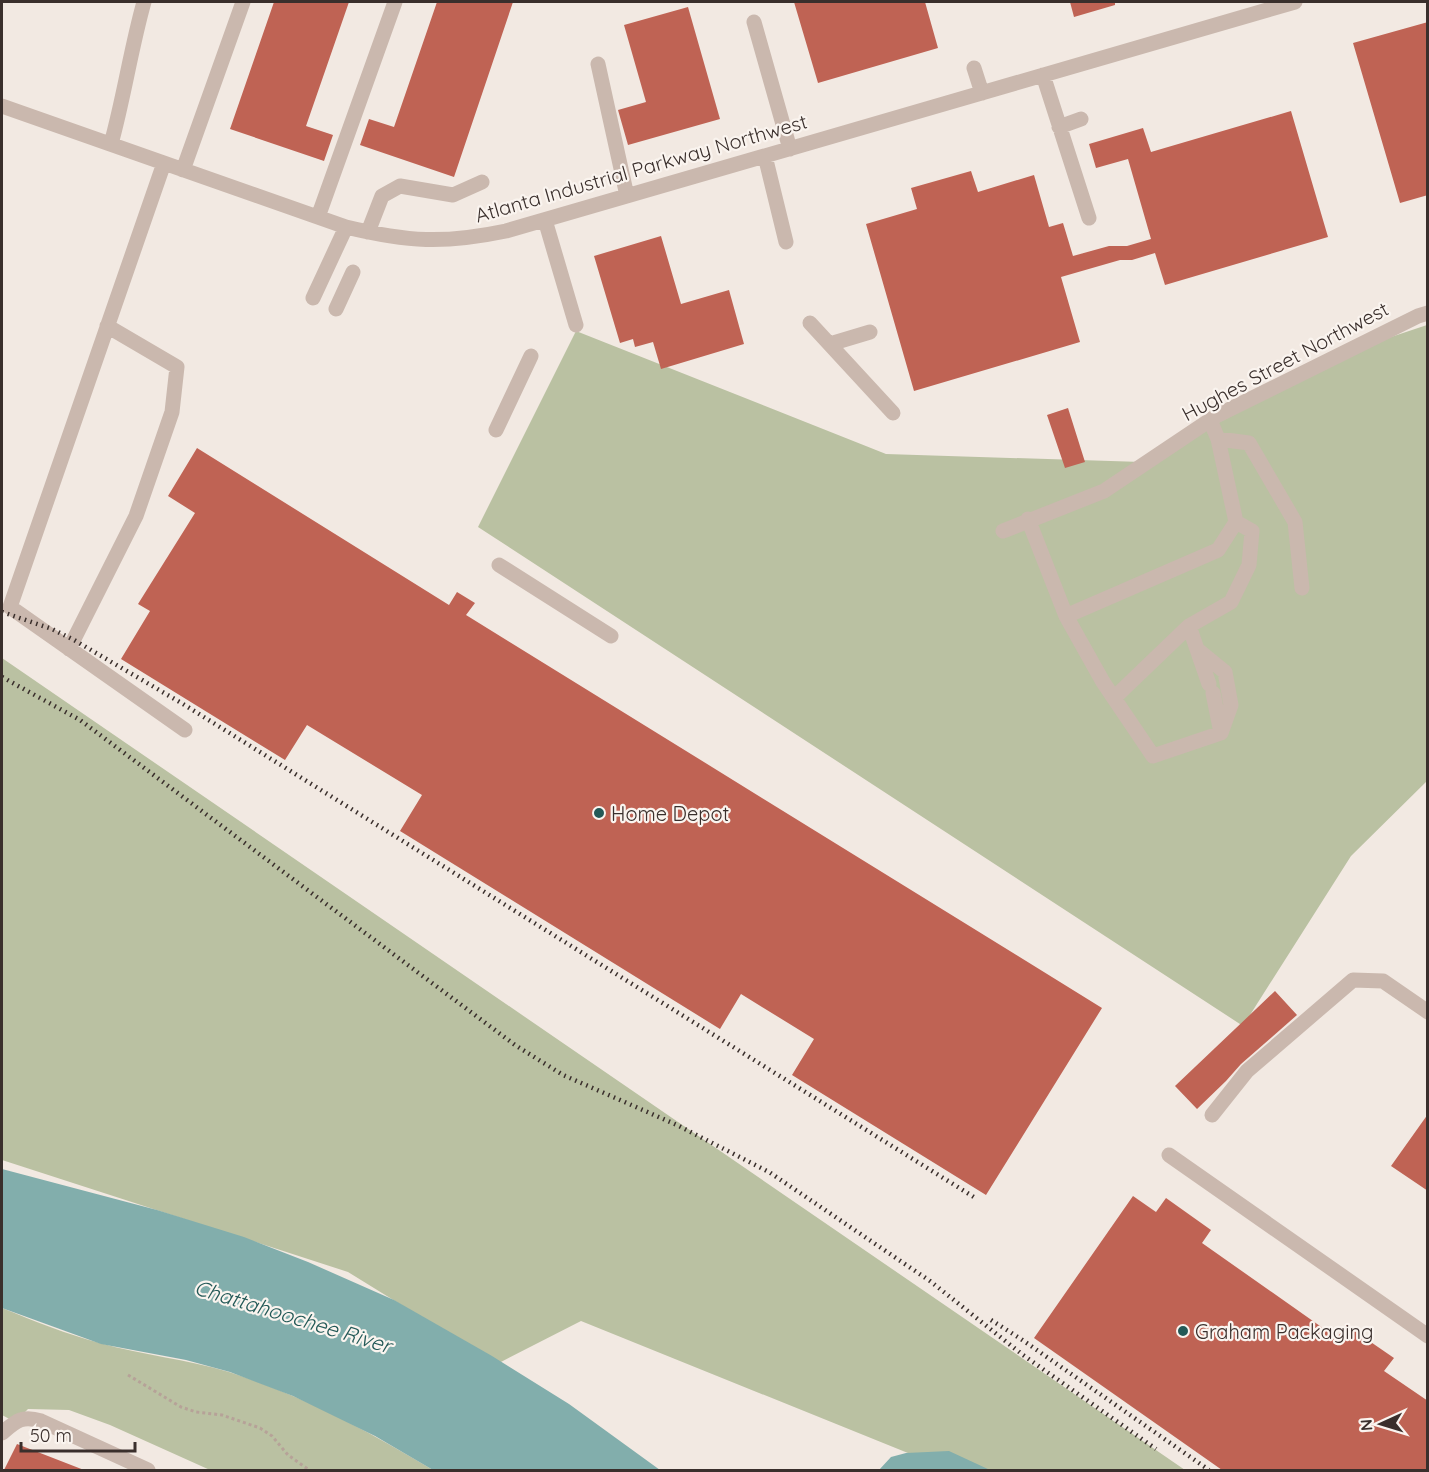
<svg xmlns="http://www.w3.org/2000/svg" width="1429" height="1472" font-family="Quicksand,sans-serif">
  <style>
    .green { fill: #bac1a2 }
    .water { fill: #82aeac }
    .building { fill: #bf6354 }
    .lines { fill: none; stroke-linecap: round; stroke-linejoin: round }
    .path { stroke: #b6a298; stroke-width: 3; stroke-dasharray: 3 3; stroke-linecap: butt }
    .minor { stroke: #cab8ae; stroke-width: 15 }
    .rail { stroke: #3a2f2c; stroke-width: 4.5; stroke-dasharray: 1.5 4.5; stroke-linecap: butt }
    .poi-dot { fill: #235957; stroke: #faf4ef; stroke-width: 2 }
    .labels { text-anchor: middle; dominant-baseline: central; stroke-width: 4.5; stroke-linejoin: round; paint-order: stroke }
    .street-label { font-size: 20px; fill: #3a2f2c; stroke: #faf4ef }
    .poi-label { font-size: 20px; fill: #3a2f2c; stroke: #faf4ef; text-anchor: start }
    .water-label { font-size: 21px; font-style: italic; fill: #235957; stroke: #faf4ef }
  </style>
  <rect width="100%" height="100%" fill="#f2e9e2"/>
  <path class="green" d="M1427,325V781L1351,856L1243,1026L478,527L576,331L886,454L1142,462L1373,343Z
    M2,658L1185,1470H950L581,1321L497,1364L348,1272L2,1160Z
    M2,1308C34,1321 66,1334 100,1343C142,1355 186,1359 229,1372C302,1395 368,1431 433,1470H210L110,1425L69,1410L28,1409L15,1422L2,1415Z"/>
  <path class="water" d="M2,1169L157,1210L244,1237L308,1262L394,1300L492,1356L569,1404L660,1470H433L375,1436L293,1396L230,1372L186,1360L101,1344L2,1308Z
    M949,1451L990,1470H879L891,1457L906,1453Z"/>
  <path class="building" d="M274,2H349L306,126L333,135L324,161L230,129Z
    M437,2H513L454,177L360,145L369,119L394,127Z
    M794,2H925L938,48L818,83Z
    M1070,2H1115V5L1074,17Z
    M688,7L720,119L628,145L618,110L646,102L624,25Z
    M1428,22V195L1400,203L1353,43Z
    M1291,111L1328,237L1165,285L1155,253L1132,260H1120L1061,277L1080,342L914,391L866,224L917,209L911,188L971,171L978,192L1034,175L1049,227L1063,223L1073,256L1109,246H1127L1151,239L1128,159L1096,168L1089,144L1143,128L1151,152Z
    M661,236L681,304L729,290L744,344L661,369L653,342L635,347L633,339L620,343L594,256Z
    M1068,408L1085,462L1065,468L1047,415Z
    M197,448L449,605L457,592L475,603L466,615L1102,1008L986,1195L792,1075L814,1039L741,994L720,1029L400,831L422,795L307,725L285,760L121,659L150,611L138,604L195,513L168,496Z
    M1275,991L1297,1015L1241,1064L1226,1081L1197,1109L1175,1086Z
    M1428,1114V1191L1391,1166Z
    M1133,1196L1156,1212L1166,1198L1211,1230L1202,1243L1337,1338L1346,1325L1394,1358L1384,1371L1428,1401V1470H1222L1034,1338Z
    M17,1444L84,1470H4Z"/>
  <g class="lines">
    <path class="path" d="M128,1375L181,1407L196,1412L222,1415L260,1428L272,1436L288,1455L309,1470"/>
    <path class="minor" d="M754,22L790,149
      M598,64L627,196
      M974,68L982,93
      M1043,75L1089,218
      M2,106L346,227C408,242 444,244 506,231L1295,2
      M1059,127L1081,119
      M111,144C124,97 131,48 144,2
      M765,156L786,242
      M164,163L10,607L185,730
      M183,170L243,2
      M318,217L395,2
      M545,220L576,325
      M368,232L382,196L400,186L453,195L482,182
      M313,298L346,227
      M336,309L353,272
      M810,323L893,413
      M830,344L870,332
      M496,430L531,356
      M1218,439L1249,443L1295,522L1302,588
      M1028,519L1066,616L1103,682L1153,756L1221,733L1213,693
      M1003,531L1104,491L1216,416L1418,316L1428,313
      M499,565L611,636
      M1066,616L1218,550L1236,522
      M69,649L136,516L172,412L177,367L107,326
      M1198,650L1225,672L1231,705L1221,733
      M1209,684L1189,626L1231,602L1249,565L1252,531L1236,522L1218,439L1210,420
      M1114,698L1189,626
      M1212,1115L1247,1071L1353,980L1383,981L1428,1012
      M1169,1155L1428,1336
      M2,1433C16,1421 22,1415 41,1421L148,1470"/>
    <path class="rail" d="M2,612L52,629L74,640L183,704L977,1199
      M2,677L80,720L515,1045L563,1075L677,1125L769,1172L930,1281L1023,1355L1156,1449
      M991,1320L1021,1339L1209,1470"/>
  </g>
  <g class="poi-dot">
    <circle cx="599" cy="813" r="6"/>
    <circle cx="1183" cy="1331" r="6"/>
  </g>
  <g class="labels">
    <g class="street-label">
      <text transform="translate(641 168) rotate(-16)">Atlanta Industrial Parkway Northwest</text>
      <text transform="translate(1285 361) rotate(-28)">Hughes Street Northwest</text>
    </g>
    <g class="poi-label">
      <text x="611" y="813">Home Depot</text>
      <text x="1195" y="1331">Graham Packaging</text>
    </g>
    <g class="water-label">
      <text transform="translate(293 1316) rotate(17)">Chattahoochee River</text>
    </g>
  </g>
  <rect width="1429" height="1472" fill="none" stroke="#3a2f2c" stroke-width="6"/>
  <g transform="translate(1381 1424) rotate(266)" stroke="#faf4ef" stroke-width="4.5" paint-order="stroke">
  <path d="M0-4.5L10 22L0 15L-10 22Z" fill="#3a2f2c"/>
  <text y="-9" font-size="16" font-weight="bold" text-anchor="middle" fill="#3a2f2c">N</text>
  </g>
  <path d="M21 1442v9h114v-9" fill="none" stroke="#3a2f2c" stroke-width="3"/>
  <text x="30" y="1442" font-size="18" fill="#3a2f2c" stroke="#faf4ef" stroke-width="4.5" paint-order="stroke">50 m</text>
</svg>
